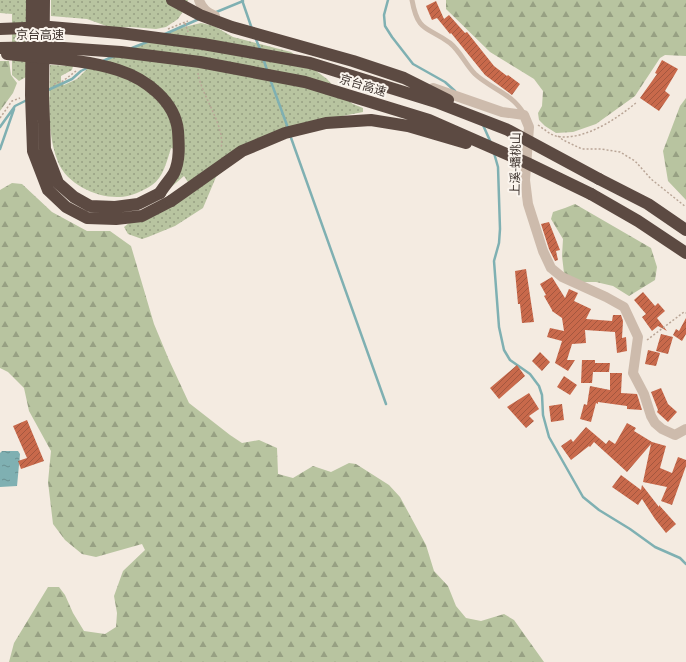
<svg xmlns="http://www.w3.org/2000/svg" width="686" height="662" font-family="Ubuntu,'Noto Sans SC',sans-serif">
  <style>
    .green { fill: url(#green-dots) }
    .forest { fill: url(#forest-firs) }
    .water { fill: url(#water-ripples) }
    .lines { fill: none; stroke-linecap: round; stroke-linejoin: round }
    .stream { stroke: #7fb0b2; stroke-width: 2.5 }
    .building { fill: url(#building-hatch) }
    .path { stroke: #b9a596; stroke-width: 1.5; stroke-dasharray: 2 2; stroke-linecap: butt }
    .lane { stroke: #cdbbac; stroke-width: 5 }
    .street { stroke: #cdbbac; stroke-width: 10 }
    .highway { stroke: #5c4a42; stroke-width: 12 }
    .highway-bridge { stroke: #5c4a42; stroke-width: 12 }
    .labels { text-anchor: middle; dominant-baseline: central; stroke-width: 4; stroke-linejoin: round; paint-order: stroke }
    .street-label { font-size: 12px; fill: #3b302b; stroke: #fbf5ee }
  </style>
  <defs>
    <pattern id="green-dots" width="8" height="8" patternUnits="userSpaceOnUse"><rect width="8" height="8" fill="#b8c4a0"/><path d="M2 2h.1M6 6h.1" fill="none" stroke="#97a083" stroke-width="1.8" stroke-linecap="round"/></pattern>
    <pattern id="forest-firs" width="22" height="20" patternUnits="userSpaceOnUse"><rect width="22" height="20" fill="#b8c4a0"/><path d="M5 1l3.5 6h-7zM16 11l3.5 6h-7z" fill="#97a083"/></pattern>
    <pattern id="water-ripples" width="26" height="14" patternUnits="userSpaceOnUse"><rect width="26" height="14" fill="#7fb0b2"/><path d="M2 4q2-2 4 0t4 0M15 11q2-2 4 0t4 0" fill="none" stroke="#699091"/></pattern>
    <pattern id="building-hatch" width="6" height="6" patternUnits="userSpaceOnUse"><rect width="6" height="6" fill="#c8694b"/><path d="M-1 1l2-2M0 6l6-6M5 7l2-2" fill="none" stroke="#a4573f"/></pattern>
  </defs>
  <rect width="100%" height="100%" fill="#f4ebe1"/>
  <path class="green" d="M0,0H27L26,77L19,81L12,75V14L0,13Z
    M51,0H188L184,10L178,19L166,27L156,29L131,27L112,28L87,19L51,16Z
    M201,23L214,26L233,37L291,52L327,79L343,97L353,104L363,108V112L327,119L244,154L216,177L203,208L175,226L148,237L142,239L128,234L124,227L129,223L193,190L184,176L169,189L182,152L171,148C167,161 163,178 152,185C143,191 128,198 117,197C95,197 67,184 58,162C46,132 50,97 50,65L73,66L72,70L61,76V82L64,85L77,79L87,69L112,57L180,28Z"/>
  <path class="forest" d="M446,0H686V56L665,55L660,58L635,96L596,124L573,132L556,133L545,126L539,120L538,113L542,106L543,91L534,79L490,52L446,9Z
    M0,61H9L11,75L17,83L13,93L0,111Z
    M686,98V200L668,181L663,151L680,106Z
    M12,183L22,184L52,212L87,231H110L131,246L154,324L169,360L189,403L230,435L242,443L259,440L277,448L278,474L293,478L313,466L331,472L349,463L356,464L389,485L400,497L426,545L434,571L448,586L456,606L466,618L481,621L504,614L514,620L544,662H9L14,643L48,587H59L65,595L73,613L84,631L105,634L116,627L117,613L114,596L123,571L145,550L142,544L96,557L82,554L65,540L53,524L48,482L51,451L29,411L24,388L8,372L0,368V190Z
    M575,204L651,248L657,267L655,280L629,296L613,286L596,282H578L564,273L562,256L563,239L551,219L553,212L565,208Z"/>
  <path class="water" d="M2,451H18L20,454L17,486L0,487V453Z"/>
  <g class="lines">
    <path class="stream" d="M242,0L252,29
      M388,0L384,15L385,26L392,37L413,64L445,82L455,91
      M214,13L243,1
      M165,34L199,19
      M255,37L260,49
      M132,48L147,42
      M263,58L267,70
      M103,61L114,56
      M270,79L288,128
      M46,91L72,79L81,71L89,67
      M483,125L491,143
      M0,127L15,106L27,100
      M290,135L386,404
      M0,149L14,109
      M494,153L498,167L500,229L499,243L494,261L499,327L504,350L510,360L530,374L539,386L542,395L543,415L549,437L583,497L599,510L630,529L655,547L680,558L686,564"/>
  </g>
  <path class="building" d="M436,1L444,19L449,15L465,33L467,32L494,66L507,76L508,75L520,84L512,95L485,75L451,33L450,34L437,18L432,20L426,6Z
    M662,60L678,69L665,91L670,95L659,111L640,98L657,74L655,73Z
    M549,222L560,250L556,251L558,260L555,261L549,249L541,224Z
    M526,269L534,322L522,323L520,304H518L515,271Z
    M552,277L565,298L569,289L578,293L574,301L591,309L586,319L612,321L613,315H621L623,321L622,338L626,337L627,351L617,353L615,332L585,330L586,343L572,344L567,360H575L568,371L555,363L562,341L547,337L550,328L564,331L562,318L552,311V310L544,296L546,295L540,284Z
    M643,292L655,306L658,303L665,311L657,318L667,331L658,326L652,331L642,317L646,314L634,300Z
    M686,318V334L682,341L673,335L676,329L679,331Z
    M661,334L673,337L668,354L656,351Z
    M648,350L660,353L656,366L645,364Z
    M540,352L550,362L542,371L532,361Z
    M582,360H595V363H610L609,372H593L592,383H581Z
    M517,365L525,376L499,399L490,388Z
    M610,373H622L621,393L637,394L642,410L627,409V406L598,402V404L596,403L591,422L580,419L584,404L587,405L590,386L610,390Z
    M564,376L577,385L570,395L557,387Z
    M661,388L668,404L677,412L668,422L657,412L658,410L651,392Z
    M529,393L539,409L529,416L534,421L526,428L507,407Z
    M562,404L564,420L551,422L549,406Z
    M27,420L44,461L21,469L18,461L27,458L13,426Z
    M627,423L636,428L634,431L652,442L666,446L660,468L672,473L678,457L686,460V466L672,505L661,501L667,487L643,482L651,444L627,472L594,442L590,447L589,446L571,460L561,446L571,439L573,442L586,427L606,444L609,440L615,444Z
    M621,475L641,490L642,485L659,507V505L676,524L666,533L655,519L642,499L638,505L612,487Z"/>
  <g class="lines">
    <path class="path" d="M185,23L188,32
      M168,29L188,21
      M198,73C201,95 226,127 221,148
      M54,84L63,81L76,71
      M0,118L12,101L20,98
      M538,125C544,129 549,134 556,136C583,142 618,118 637,102
      M558,136L563,140L582,149H601L620,152L635,161L651,179L686,207
      M647,340L684,312L686,313"/>
    <path class="lane" d="M412,0C418,33 427,26 450,43C460,51 466,65 475,74C491,89 512,93 524,114"/>
    <path class="street" d="M199,0C202,9 207,12 215,16
      M433,88L502,112L524,115L529,127L525,180L528,204L543,251L551,268L562,277L606,297L624,307L638,337L633,373L644,394L651,416L655,423L662,429L675,435L686,429"/>
    <path class="highway" d="M32,0L31,95L33,151L48,190L66,207L87,218L116,219L142,216L171,201
      M44,0L43,95L45,149L58,183L74,197L90,206L115,207L138,204L160,193
      M599,179L648,204L686,230
      M591,194L638,221L686,253"/>
    <path class="highway-bridge" d="M172,0L200,15L232,27L353,61L404,78L448,100
      M0,29L50,27L120,33L203,44L310,63L436,102L508,130L599,179
      M0,48L49,47L121,52L200,62L305,82L429,120L527,163L591,194
      M7,54C42,58 85,59 118,70C146,79 175,101 178,131C179,145 180,161 174,173C170,180 164,186 160,193
      M171,201L242,151L285,133L326,123L371,120L408,126L466,143"/>
  </g>
  <g class="labels">
    <g class="street-label">
      <text x="40" y="34">京台高速</text>
      <text transform="translate(363 85) rotate(17)">京台高速</text>
      <text transform="translate(515 164) rotate(-89)">上溪-蟠桃山</text>
    </g>
  </g>
</svg>
